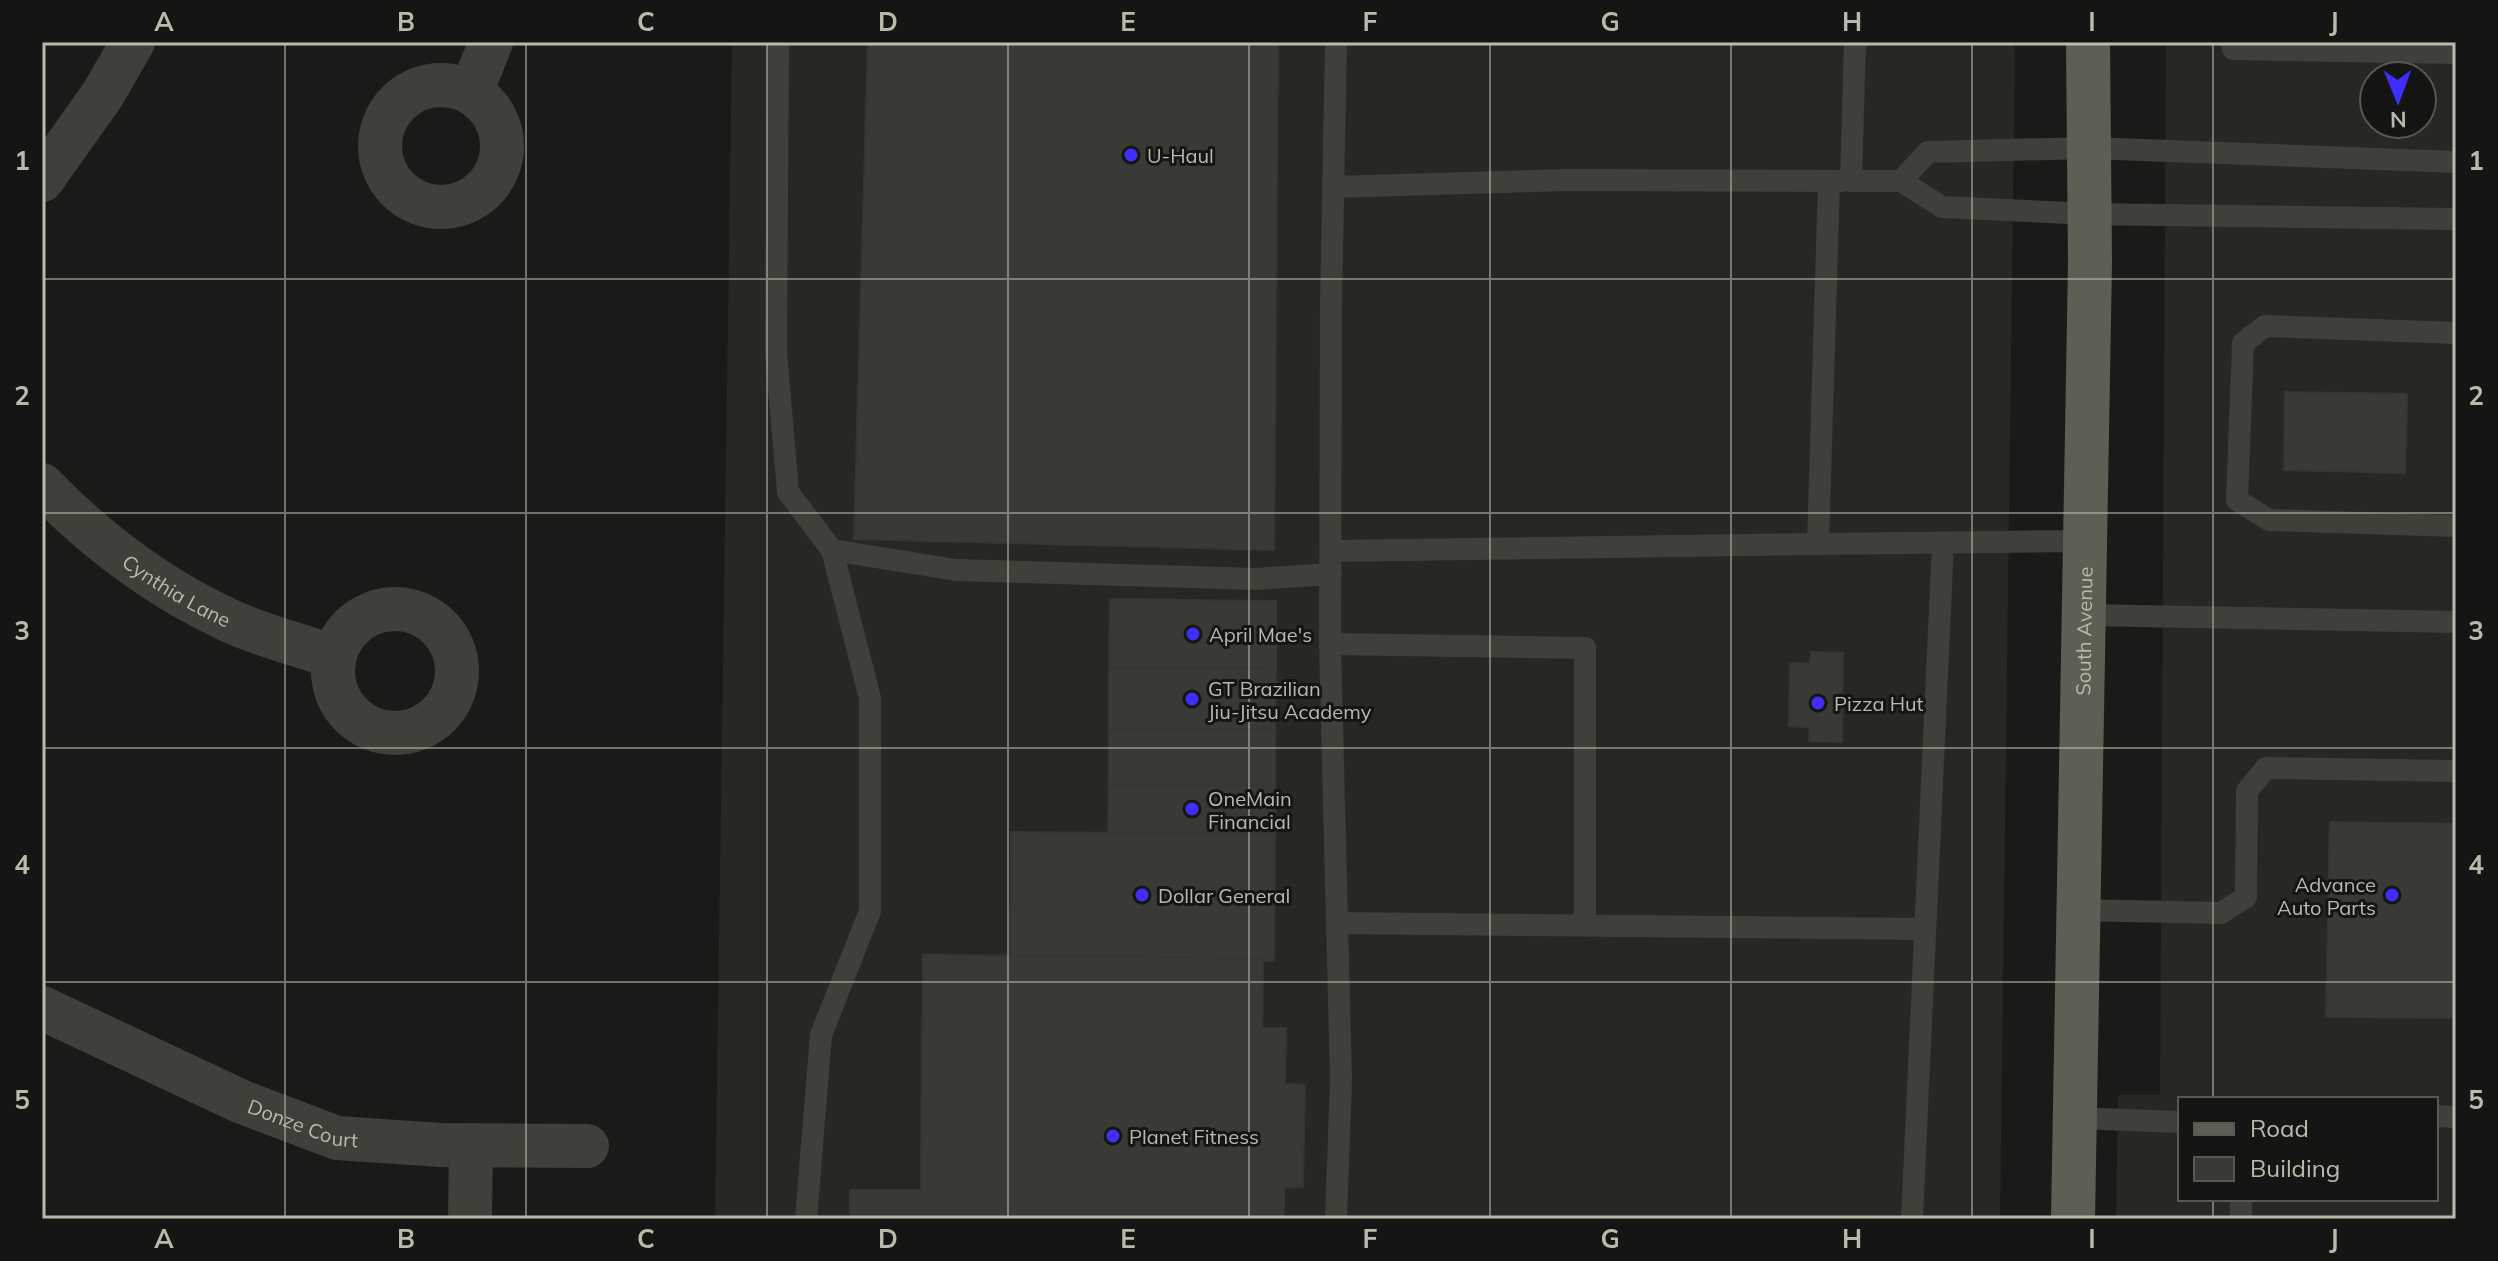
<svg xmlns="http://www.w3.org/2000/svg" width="2498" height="1261" font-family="Mulish,sans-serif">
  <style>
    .built { fill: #262824; fill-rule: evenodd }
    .building { fill: #383a35; stroke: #353732; stroke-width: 2 }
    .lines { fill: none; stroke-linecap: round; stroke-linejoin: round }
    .lane { stroke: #3e4039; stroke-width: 22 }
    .street { stroke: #3e4039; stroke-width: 44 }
    .primary { stroke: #5d5f55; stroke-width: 44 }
    .grid { fill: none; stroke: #b9bbaa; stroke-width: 2; stroke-opacity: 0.55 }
    .poi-dot { fill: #3e2ffc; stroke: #151613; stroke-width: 3 }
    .labels { text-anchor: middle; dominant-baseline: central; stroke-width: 6; stroke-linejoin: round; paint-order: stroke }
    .poi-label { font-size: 20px; fill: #b9bbaa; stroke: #151613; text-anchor: start }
    .street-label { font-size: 20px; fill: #b9bbaa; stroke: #151613 }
    .neatline { fill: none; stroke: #b9bbaa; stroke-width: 3 }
    .grid-label { font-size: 26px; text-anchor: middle; font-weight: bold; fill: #b9bbaa }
  </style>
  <rect width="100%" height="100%" fill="#1a1b18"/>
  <path class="built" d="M732,42H2015L2000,1219H715Z
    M2166,42H2456V1219H2116L2118,1095H2160ZM2374,76H2422V124H2374ZM2180,1099H2436V1199H2180Z"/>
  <path class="building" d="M868,42H1278L1274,550L854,539Z
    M2285,392L2407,394L2405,473L2284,470Z
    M1110,599L1276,601V669L1109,667Z
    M1811,652L1843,653L1842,742L1809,741L1810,727L1789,726L1790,663L1810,664Z
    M1109,667L1276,669L1275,730L1109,729Z
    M1109,729L1275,730V786L1109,784Z
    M1109,784L1275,786V834L1108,832Z
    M2330,822L2456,824V1018L2326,1017Z
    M1011,832L1275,834L1274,961H1263V958L1010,956Z
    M923,955L1263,958L1262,1028H1286L1285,1084L1305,1085L1303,1187H1284V1219H850V1190H921Z"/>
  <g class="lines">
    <path class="lane" d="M778,42L776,352L788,492L832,550L956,570L1255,579L1331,574
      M1855,42L1851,181H1901L1942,207L2090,214L2456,219
      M2233,42V49L2456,53
      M1829,181L1818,544L2086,541
      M1901,181L1928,152L2089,148L2456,162
      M1333,187L1568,180L1841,181
      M2456,333L2265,326L2243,343L2237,500L2269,520L2456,526
      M1331,551L1818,544
      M2084,615L2456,622
      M1330,644L1585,648V925
      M2079,910L2221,913L2246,897L2247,791L2266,768L2456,771
      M1337,923L1925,929
      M2436,1116L2456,1117
      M2075,1118L2180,1122
      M806,1219L821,1035L870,911V698L832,550
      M1336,1219L1341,1080L1330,644L1331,304L1336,42
      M1912,1219L1943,543
      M2241,1219V1199"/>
    <g class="street">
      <circle cx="441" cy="146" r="61"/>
      <path d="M471,92L491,42"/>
      <path d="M42,180L103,94L133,42"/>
      <path id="s1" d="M42,485C97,542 159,588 230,621C263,636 300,645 334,657"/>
      <circle cx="395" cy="671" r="62"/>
      <path id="s2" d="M42,1008L242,1102L337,1138L441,1145L587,1146"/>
      <path d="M470,1219L471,1145"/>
    </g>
    <path class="primary" id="s3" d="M2073,1219L2090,263L2088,42"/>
  </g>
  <path class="grid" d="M285,42V1219M526,42V1219M767,42V1219M1008,42V1219M1249,42V1219M1490,42V1219M1731,42V1219M1972,42V1219M2213,42V1099M42,279H2456M42,513H2456M42,748H2456M42,982H2456M2213,1199V1219"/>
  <g class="poi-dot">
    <circle cx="1131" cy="155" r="8"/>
    <circle cx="1193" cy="634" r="8"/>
    <circle cx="1192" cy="699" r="8"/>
    <circle cx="1818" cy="703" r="8"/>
    <circle cx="1192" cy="809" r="8"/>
    <circle cx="1142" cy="895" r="8"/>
    <circle cx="2392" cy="895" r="8"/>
    <circle cx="1113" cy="1136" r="8"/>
  </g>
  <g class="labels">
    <g class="poi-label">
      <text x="1147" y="155">U-Haul</text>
      <text x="1209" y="634">April Mae's</text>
      <text x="1208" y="688">GT Brazilian<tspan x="1208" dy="23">Jiu-Jitsu Academy</tspan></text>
      <text x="1834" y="703">Pizza Hut</text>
      <text x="1208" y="798">OneMain<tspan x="1208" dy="23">Financial</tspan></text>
      <text x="2376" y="884" text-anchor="end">Advance<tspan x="2376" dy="23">Auto Parts</tspan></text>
      <text x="1158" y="895">Dollar General</text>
      <text x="1129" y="1136">Planet Fitness</text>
    </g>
    <g class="street-label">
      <text stroke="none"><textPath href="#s1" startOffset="172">Cynthia Lane</textPath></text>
      <text stroke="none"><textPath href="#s3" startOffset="588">South Avenue</textPath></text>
      <text stroke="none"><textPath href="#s2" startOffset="286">Donze Court</textPath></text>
    </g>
  </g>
  <rect width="2498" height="1261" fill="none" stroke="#151613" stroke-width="88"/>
  <rect x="2178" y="1097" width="260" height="104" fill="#151613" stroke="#57584f" stroke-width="2"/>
  <rect x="2194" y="1123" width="40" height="12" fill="#5d5f55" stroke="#57584f" stroke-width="2"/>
  <text x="2250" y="1137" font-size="24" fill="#b9bbaa">Road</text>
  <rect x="2194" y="1157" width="40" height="24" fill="#383a35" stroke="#57584f" stroke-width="2"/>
  <text x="2250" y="1177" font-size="24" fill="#b9bbaa">Building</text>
  <g transform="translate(2398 100) rotate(179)"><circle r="38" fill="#151613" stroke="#57584f" stroke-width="2"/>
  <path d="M0-6L14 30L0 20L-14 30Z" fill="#3e2ffc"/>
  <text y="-12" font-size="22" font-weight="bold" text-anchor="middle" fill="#b9bbaa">N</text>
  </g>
  <rect x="44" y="44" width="2410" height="1173" class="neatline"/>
  <g class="grid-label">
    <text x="164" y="31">A</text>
    <text x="406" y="31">B</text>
    <text x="646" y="31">C</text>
    <text x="888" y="31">D</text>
    <text x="1128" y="31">E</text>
    <text x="1370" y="31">F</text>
    <text x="1610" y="31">G</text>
    <text x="1852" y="31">H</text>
    <text x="2092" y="31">I</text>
    <text x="2334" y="31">J</text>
    <text x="22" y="170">1</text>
    <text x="2476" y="170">1</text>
    <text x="22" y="405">2</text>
    <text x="2476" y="405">2</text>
    <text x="22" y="640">3</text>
    <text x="2476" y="640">3</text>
    <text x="22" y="874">4</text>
    <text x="2476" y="874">4</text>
    <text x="22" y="1109">5</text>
    <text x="2476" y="1109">5</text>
    <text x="164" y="1248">A</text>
    <text x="406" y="1248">B</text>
    <text x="646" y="1248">C</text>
    <text x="888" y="1248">D</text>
    <text x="1128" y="1248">E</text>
    <text x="1370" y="1248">F</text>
    <text x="1610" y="1248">G</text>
    <text x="1852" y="1248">H</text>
    <text x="2092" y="1248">I</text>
    <text x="2334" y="1248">J</text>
  </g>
</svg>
